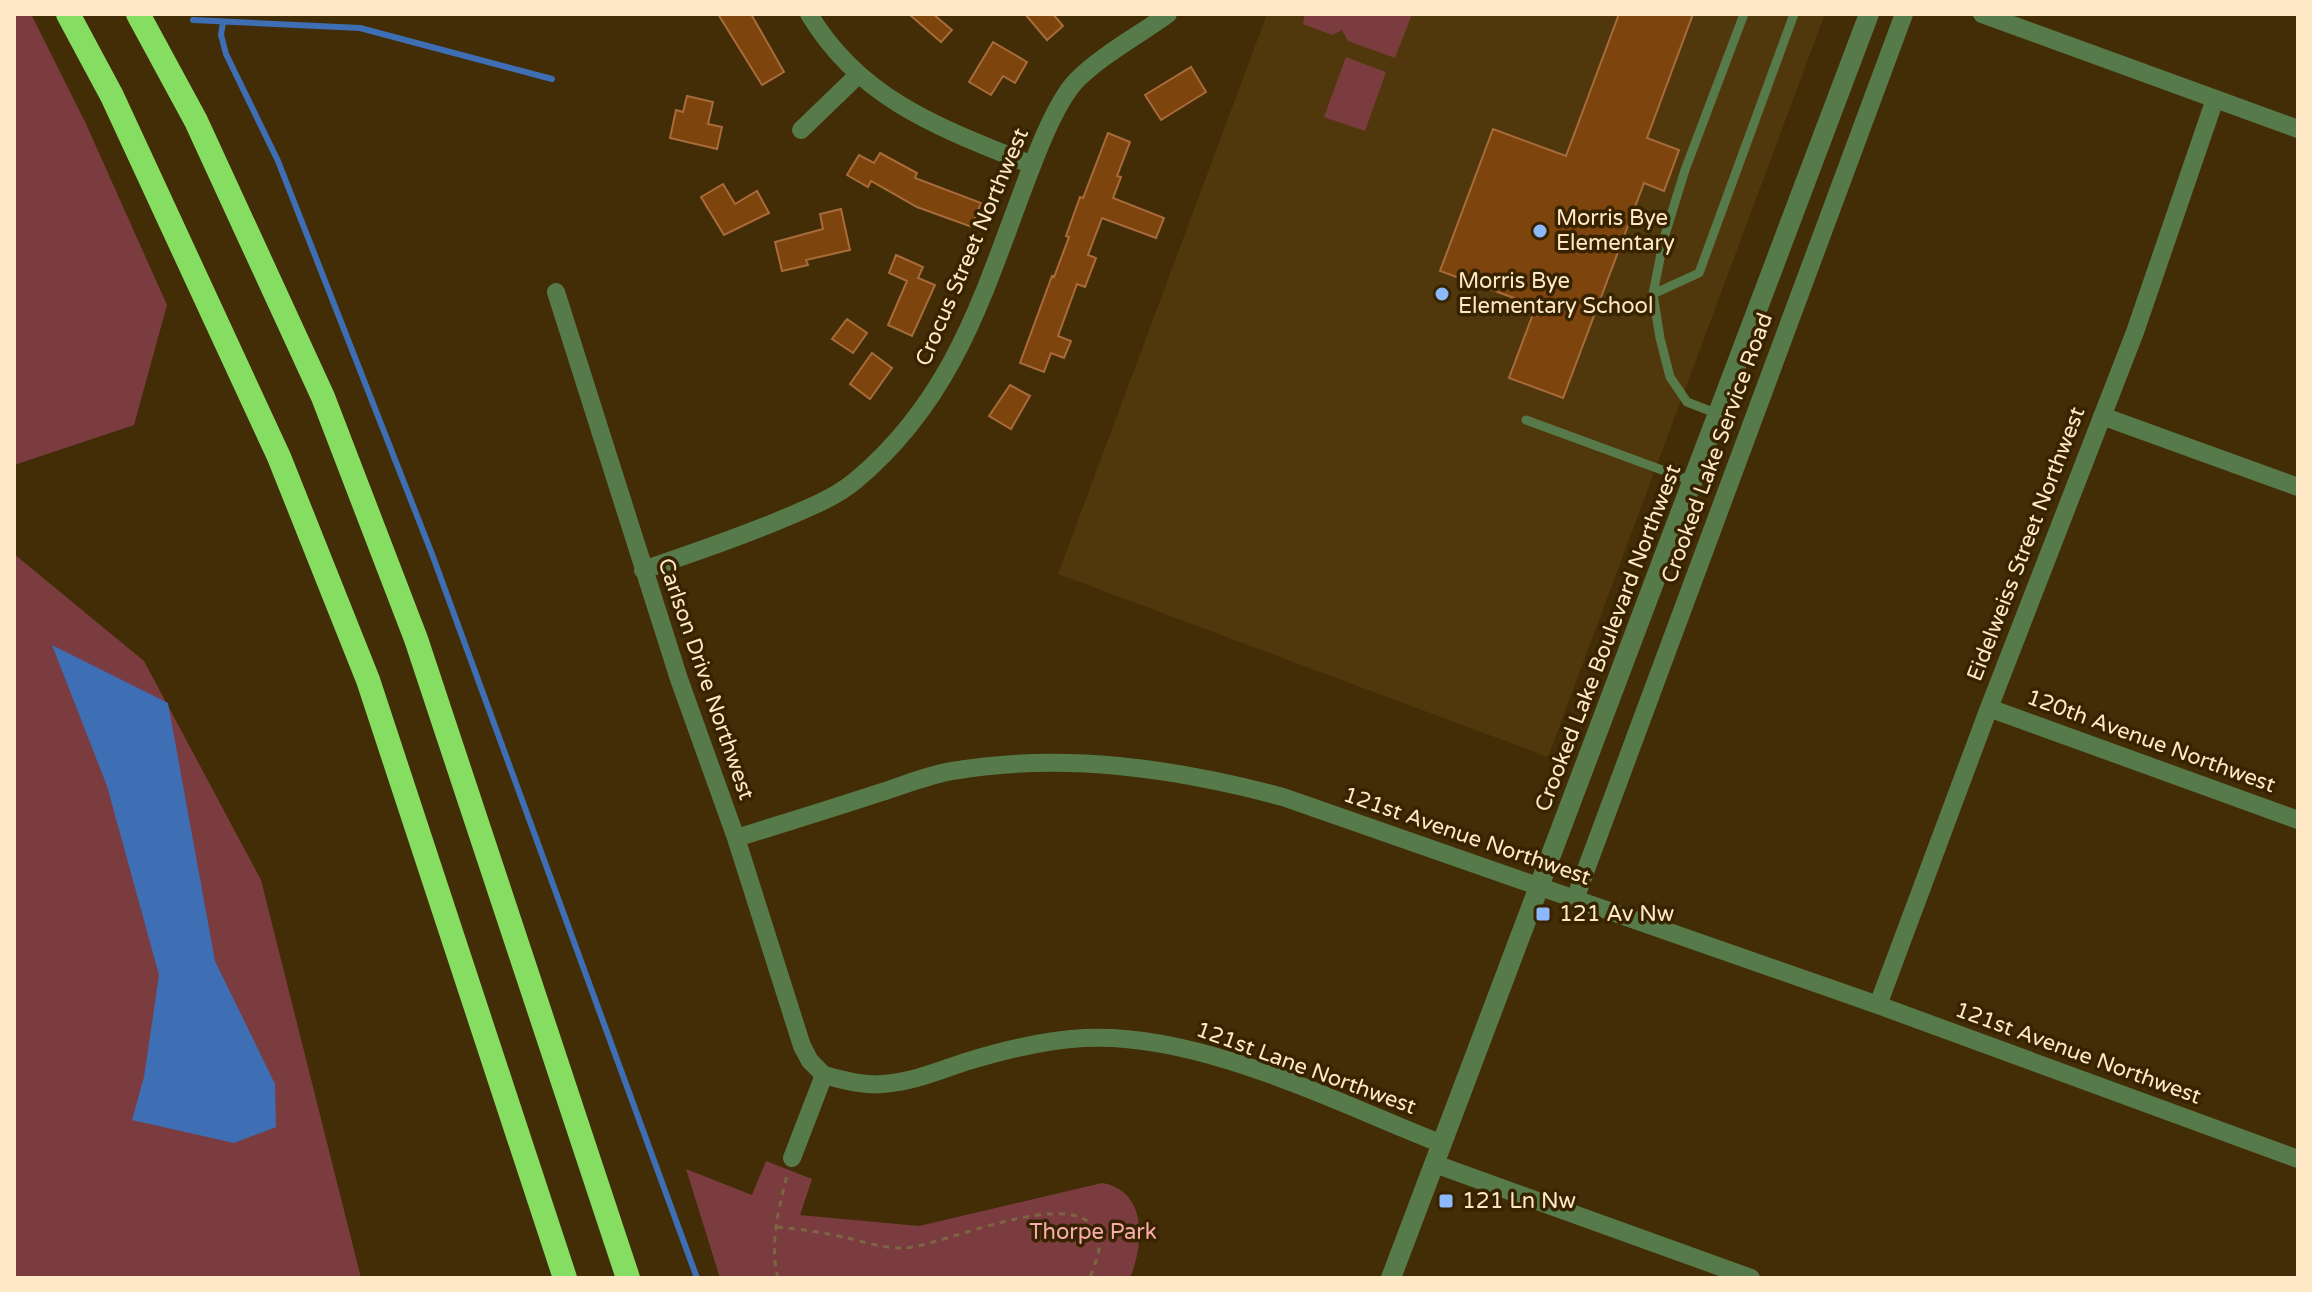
<svg xmlns="http://www.w3.org/2000/svg" width="2312" height="1292" font-family="'Varela Round',sans-serif">
  <style>
    .built { fill: #50380c }
    .green { fill: #7b3c40 }
    .water { fill: #3e6eb4 }
    .lines { fill: none; stroke-linecap: round; stroke-linejoin: round }
    .stream { stroke: #3e6eb4; stroke-width: 6 }
    .building { fill: #7d440d; stroke: #a86b3b; stroke-width: 2 }
    .path { stroke: #7c6641; stroke-width: 3; stroke-dasharray: 6 6; stroke-linecap: butt }
    .service { stroke: #577a4a; stroke-width: 9 }
    .minor { stroke: #577a4a; stroke-width: 18 }
    .tertiary { stroke: #577a4a; stroke-width: 20 }
    .motorway { stroke: #85dd62; stroke-width: 24 }
    .poi-dot { fill: #8bb9fc; stroke: #382300; stroke-width: 3 }
    .labels { text-anchor: middle; dominant-baseline: central; stroke-width: 7; stroke-linejoin: round; paint-order: stroke }
    .poi-label { font-size: 22px; fill: #fee8c6; stroke: #382300; text-anchor: start }
    .street-label { font-size: 22px; fill: #fee8c6; stroke: #382300 }
    .park-label { font-size: 22px; fill: #f9acae; stroke: #382300 }
  </style>
  <rect width="100%" height="100%" fill="#422d06"/>
  <path class="built" d="M1267,14H1825L1548,757L1058,574Z"/>
  <path class="green" d="M14,14H31L86,124L167,305L134,425L14,465Z
    M1305,14H1412L1395,58L1348,41L1342,30L1332,35L1303,24Z
    M1346,57L1386,72L1365,131L1324,117Z
    M14,554L144,661L261,880L361,1278H14Z
    M766,1161L812,1179L800,1215L919,1226L1102,1183C1148,1191 1144,1244 1130,1278H720L686,1169L752,1195Z"/>
  <path class="water" d="M52,645L168,703L215,961L275,1084L276,1127L234,1143L132,1120L144,1077L159,975L107,786Z"/>
  <g class="lines">
    <path class="stream" d="M193,20L360,28L552,79
      M223,22L221,35L226,54L278,161L432,554L697,1278"/>
  </g>
  <path class="building" d="M718,14H751L784,72L762,85Z
    M909,14H933L952,30L941,42Z
    M1025,14H1053L1063,26L1047,40Z
    M1619,14H1693L1647,138L1679,150L1664,191L1644,183L1563,398L1509,378L1536,306L1440,271L1493,129L1566,156Z
    M993,42L1027,62L1015,83L1003,76L991,95L969,82Z
    M1191,67L1206,92L1161,120L1145,95Z
    M687,96L713,102L708,124L722,127L717,149L670,138L676,110L683,112Z
    M1108,133L1130,142L1117,176L1121,177L1113,198L1164,218L1156,238L1102,218L1088,255L1096,258L1085,287L1077,284L1058,336L1071,341L1064,358L1051,353L1044,372L1020,363L1052,276L1054,277L1069,237L1066,236L1080,197L1083,198Z
    M880,153L917,173L915,178L981,203L972,227L917,207L871,181L868,187L847,175L859,155L874,163Z
    M723,184L735,204L757,191L769,213L724,235L701,197Z
    M841,209L850,250L806,260L808,265L782,271L775,242L823,229L820,214Z
    M896,255L923,267L918,278L935,285L912,336L888,325L907,281L889,273Z
    M847,319L867,333L853,353L832,339Z
    M872,353L892,368L870,399L850,384Z
    M1010,385L1030,396L1011,429L989,416Z"/>
  <g class="lines">
    <path class="path" d="M777,1227C799,1229 821,1232 843,1237C863,1241 884,1249 904,1248C940,1248 1102,1170 1099,1249C1098,1258 1093,1269 1090,1278
      M778,1278C769,1245 779,1208 787,1175"/>
    <path class="service" d="M1653,294L1699,273L1794,14
      M1718,414L1687,402L1670,377L1660,338L1653,294L1664,238L1685,170L1744,14
      M1526,420L1692,481"/>
    <path class="minor" d="M809,14C861,101 943,129 1032,165
      M1982,14L2298,129
      M801,130L858,75
      M556,292L679,679L736,838L802,1046L810,1061L824,1075
      M2102,416L2298,487
      M643,570C690,554 735,539 780,520C806,509 833,499 855,481C945,406 977,314 1016,208C1029,174 1051,109 1075,82C1101,55 1138,36 1168,14
      M1989,708L2298,820
      M736,838C785,823 833,808 882,792C904,785 928,775 952,771C1063,752 1175,768 1283,797L1878,1005L2298,1159
      M1575,899L1904,14
      M1878,1005L1989,708L2135,332L2215,99
      M824,1075C842,1080 864,1086 883,1084C912,1082 938,1071 965,1062C1004,1050 1043,1040 1084,1038C1200,1032 1335,1102 1442,1144
      M792,1158L824,1075
      M1435,1164L1751,1278"/>
    <path class="tertiary" d="M1391,1278L1869,14"/>
    <path class="motorway" d="M68,14L112,96L279,457L368,680L565,1278
      M138,14L196,121L323,397L416,639L628,1278"/>
  </g>
  <g class="poi-dot">
    <circle cx="1540" cy="231" r="8"/>
    <circle cx="1442" cy="294" r="8"/>
    <rect x="1535" y="906" width="16" height="16" rx="4"/>
    <rect x="1438" y="1193" width="16" height="16" rx="4"/>
  </g>
  <g class="labels">
    <g class="poi-label">
      <text x="1556" y="218">Morris Bye<tspan x="1556" dy="25">Elementary</tspan></text>
      <text x="1458" y="281">Morris Bye<tspan x="1458" dy="25">Elementary School</tspan></text>
      <text x="1559" y="914">121 Av Nw</text>
      <text x="1462" y="1201">121 Ln Nw</text>
    </g>
    <g class="street-label">
      <text transform="translate(972 247) rotate(-67)">Crocus Street Northwest</text>
      <text transform="translate(1717 448) rotate(-70)">Crooked Lake Service Road</text>
      <text transform="translate(2026 544) rotate(-69)">Eidelweiss Street Northwest</text>
      <text transform="translate(1608 638) rotate(-69)">Crooked Lake Boulevard Northwest</text>
      <text transform="translate(706 679) rotate(71)">Carlson Drive Northwest</text>
      <text transform="translate(2151 741) rotate(20)">120th Avenue Northwest</text>
      <text transform="translate(1467 836) rotate(19)">121st Avenue Northwest</text>
      <text transform="translate(2078 1053) rotate(20)">121st Avenue Northwest</text>
      <text transform="translate(1306 1068) rotate(20)">121st Lane Northwest</text>
    </g>
    <g class="park-label">
      <text x="1093" y="1232">Thorpe Park</text>
    </g>
  </g>
  <rect width="2312" height="1292" fill="none" stroke="#fee8c6" stroke-width="32"/>
</svg>
